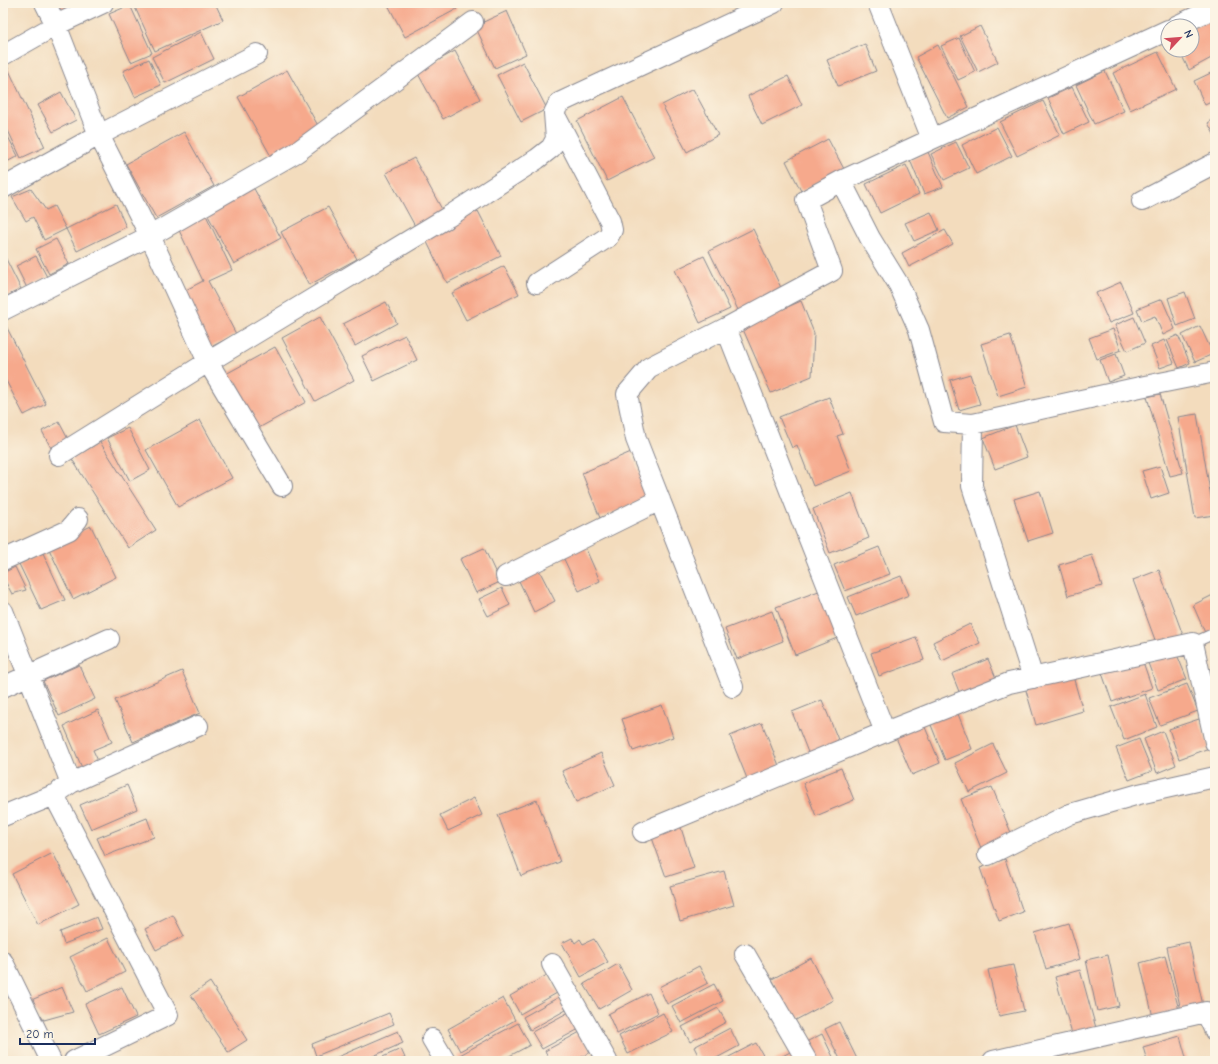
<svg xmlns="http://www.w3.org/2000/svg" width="1218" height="1064" font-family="'Comic Neue',sans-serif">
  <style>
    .building { fill: #f6a98c }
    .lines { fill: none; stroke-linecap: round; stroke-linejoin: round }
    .service-casing { stroke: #87868e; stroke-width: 12 }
    .minor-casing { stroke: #87868e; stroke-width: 22 }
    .service { stroke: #fff; stroke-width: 10 }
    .minor { stroke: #fff; stroke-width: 20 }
  </style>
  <rect width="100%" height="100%" fill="#fcf5e5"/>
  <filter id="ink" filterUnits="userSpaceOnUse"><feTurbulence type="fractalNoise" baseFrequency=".025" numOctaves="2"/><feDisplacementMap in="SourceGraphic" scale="8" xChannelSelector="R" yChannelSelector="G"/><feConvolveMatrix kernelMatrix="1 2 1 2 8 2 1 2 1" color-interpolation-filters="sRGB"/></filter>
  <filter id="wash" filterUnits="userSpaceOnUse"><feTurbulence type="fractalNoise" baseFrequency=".012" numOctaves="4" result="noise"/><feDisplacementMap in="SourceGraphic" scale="16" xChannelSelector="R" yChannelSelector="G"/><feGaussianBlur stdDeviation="0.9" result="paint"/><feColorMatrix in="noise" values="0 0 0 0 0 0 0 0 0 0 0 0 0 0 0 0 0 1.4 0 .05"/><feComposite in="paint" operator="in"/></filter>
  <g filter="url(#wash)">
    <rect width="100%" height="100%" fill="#f3dcbd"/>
    <g id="blocks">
      <path class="building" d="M51,3H85L57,16Z
        M133,3H215L223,20L155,51Z
        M387,3H454L457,9L405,37Z
        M130,5L152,53L131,62L109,14Z
        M507,11L526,54L495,68L475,26Z
        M1212,18L1215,24V56L1189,70L1179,50H1192V28Z
        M980,26L998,62L978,72L960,36Z
        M201,32L214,59L165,83L152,57Z
        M959,38L975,72L958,80L941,46Z
        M865,44L876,71L838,86L827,60Z
        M938,45L969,107L947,118L916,57Z
        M455,51L480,99L443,119L417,72Z
        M1158,52L1176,89L1130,110L1113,73Z
        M149,59L161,85L135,97L123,71Z
        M523,62L547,109L521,122L497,75Z
        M6,64L45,147L21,158L3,120V65Z
        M287,70L321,131L272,158L238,97Z
        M1105,71L1124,111L1094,124L1076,85Z
        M1215,71V100L1205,105L1194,81Z
        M788,76L802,105L762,125L748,96Z
        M1072,87L1089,122L1064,134L1048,98Z
        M693,89L718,135L687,152L662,105Z
        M61,92L76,120L53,132L38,105Z
        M623,97L654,157L607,181L577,121Z
        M1043,101L1060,135L1017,156L1000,122Z
        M1215,118V136L1208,123Z
        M3,127L18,156L3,164Z
        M997,127L1012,156L976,174L962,145Z
        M184,132L214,186L156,218L126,164Z
        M828,139L844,169L801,191L786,161Z
        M956,142L969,168L944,180L931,154Z
        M928,152L943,187L924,194L910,160Z
        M414,158L444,213L416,228L386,173Z
        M906,165L919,194L880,213L866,184Z
        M252,185L281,238L234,264L205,210Z
        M31,189L46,210L54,206L66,229L44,240L33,217L26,221L12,197Z
        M116,204L126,227L77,251L66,229Z
        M328,207L357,259L309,285L281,232Z
        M478,211L501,256L447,283L425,238Z
        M931,212L939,230L914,241L905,223Z
        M205,213L232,270L208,281L236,334L209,348L180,293L203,281L177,226Z
        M753,229L784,294L741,316L709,251Z
        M945,230L953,244L909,267L902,253Z
        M56,239L69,264L49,274L36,249Z
        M3,253L21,289L3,298Z
        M36,256L47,277L27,288L16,266Z
        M704,256L730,309L700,323L675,270Z
        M504,266L519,294L466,320L452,293Z
        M1121,282L1134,313L1109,323L1096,293Z
        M1185,292L1195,319L1177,326L1168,298Z
        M1162,299L1175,329L1163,335L1155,316L1142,321L1137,309Z
        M801,301L814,333L812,376L771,393L742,327Z
        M386,302L397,323L355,346L343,324Z
        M320,317L354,380L315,401L282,338Z
        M1134,317L1145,343L1127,351L1115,325Z
        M5,324L46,404L24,415L3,375V325Z
        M1200,326L1213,354L1195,362L1182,335Z
        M1113,329L1121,350L1097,359L1089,338Z
        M405,335L417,360L374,381L362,356Z
        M1010,335L1027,387L998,396L981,344Z
        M1178,335L1190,363L1179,368L1167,340Z
        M1164,340L1174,363L1160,368L1151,346Z
        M275,347L306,402L255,430L224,375Z
        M1116,354L1124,376L1108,382L1100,360Z
        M970,374L980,404L959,410L950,380Z
        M1160,394L1183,473L1170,476L1147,397Z
        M829,397L843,434L837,436L851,471L813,486L797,445L792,448L779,417Z
        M1197,414L1214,515L1195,518L1178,417Z
        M200,420L232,478L178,507L146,450Z
        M59,422L68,439L51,448L42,431Z
        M1015,425L1027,457L995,469L983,438Z
        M128,428L150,470L130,481L107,438Z
        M100,442L156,530L128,548L72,459Z
        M631,452L650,497L600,518L582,473Z
        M1160,466L1169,493L1151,499L1142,471Z
        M1040,491L1053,533L1028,541L1014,499Z
        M852,493L869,538L830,553L813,509Z
        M91,526L116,577L73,599L48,547Z
        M585,547L600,581L579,591L563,557Z
        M879,547L890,574L845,591L834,565Z
        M484,548L500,582L476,593L460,559Z
        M43,553L65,600L41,610L19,564Z
        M1092,555L1102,586L1068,596L1059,565Z
        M15,567L26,590L12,594L3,577V573Z
        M539,570L555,601L534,612L519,581Z
        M1159,570L1184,638L1158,648L1133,580Z
        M901,576L909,595L856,616L848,597Z
        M502,588L510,605L488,616L479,599Z
        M824,589L842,636L795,655L776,607Z
        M1215,594V631L1206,635L1193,605Z
        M772,611L783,641L737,659L725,629Z
        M970,624L980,643L942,661L933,642Z
        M916,637L924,660L879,676L871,653Z
        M1176,652L1187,679L1158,690L1148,663Z
        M988,659L998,683L962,699L952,674Z
        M1142,659L1152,688L1112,702L1102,673Z
        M79,665L95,699L59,716L43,681Z
        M182,671L200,713L133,742L115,700Z
        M1072,673L1083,711L1036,725L1025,687Z
        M1187,684L1198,711L1160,725L1149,698Z
        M1145,694L1157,727L1124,740L1111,707Z
        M822,700L841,747L811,760L792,712Z
        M954,704L972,749L945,760L927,715Z
        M662,705L673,737L633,751L622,719Z
        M98,710L112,742L93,750L99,763L83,770L64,726Z
        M1199,719L1209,748L1179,759L1169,729Z
        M922,720L940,763L912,775L894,733Z
        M762,723L782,773L750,786L730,736Z
        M1163,731L1176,765L1157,773L1144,739Z
        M1139,739L1152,771L1129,780L1116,748Z
        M993,744L1007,773L969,792L955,763Z
        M601,753L615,785L576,802L562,771Z
        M841,768L854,800L816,816L803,783Z
        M127,785L137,809L91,829L80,805Z
        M992,787L1012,835L981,848L961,799Z
        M474,798L482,815L448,831L440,815Z
        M537,800L560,862L521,876L498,815Z
        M147,818L154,837L105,856L97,838Z
        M680,825L694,868L666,877L651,835Z
        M53,853L79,904L38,925L12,874Z
        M1005,859L1023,912L999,921L980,868Z
        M724,871L734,905L680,921L670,886Z
        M173,915L184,936L156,950L145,929Z
        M97,917L102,929L64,944L60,932Z
        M1069,923L1080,959L1046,969L1035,933Z
        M108,938L125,972L87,991L70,957Z
        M572,938L575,943L580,939L583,944L594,939L608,962L581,977L562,943Z
        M1189,942L1204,1010L1182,1015L1167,947Z
        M1108,955L1119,1006L1097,1011L1086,960Z
        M1165,956L1179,1010L1153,1017L1140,963Z
        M811,958L833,1000L794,1021L772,979Z
        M618,964L632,990L599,1009L584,984Z
        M1013,965L1024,1011L999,1016L988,970Z
        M699,966L708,983L667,1004L659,987Z
        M1080,970L1096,1028L1072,1034L1055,977Z
        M547,975L557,993L520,1014L510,996Z
        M210,982L247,1040L228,1052L191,995Z
        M714,984L723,1001L681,1023L672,1006Z
        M62,987L73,1012L44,1020L29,1001Z
        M122,987L136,1017L99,1034L85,1004Z
        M649,993L658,1013L617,1034L608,1014Z
        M559,997L566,1010L530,1030L523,1017Z
        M503,998L515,1020L460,1051L448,1029Z
        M718,1008L726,1022L690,1042L682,1027Z
        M569,1012L579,1029L542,1049L532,1032Z
        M389,1013L394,1024L316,1056L312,1044Z
        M663,1013L673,1032L628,1054L619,1036Z
        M839,1022L858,1061H841L825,1029Z
        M518,1023L530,1045L500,1061H461L458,1056Z
        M730,1028L739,1046L711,1061H701L694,1047Z
        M398,1031L403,1043L362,1061H328Z
        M580,1032L591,1052L574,1061H551L545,1051Z
        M822,1034L835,1061H813L804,1043Z
        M1180,1036L1187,1061H1147L1143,1047Z
        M756,1043L765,1059L762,1061H721Z
        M401,1049L405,1058L398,1061H379L378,1059Z
        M794,1050L800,1061H773Z
        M594,1055L597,1061H583Z"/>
    </g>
  </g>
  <g filter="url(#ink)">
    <use href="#blocks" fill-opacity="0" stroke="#87868e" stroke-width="1"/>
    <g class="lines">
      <defs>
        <path id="service" d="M1193,643L1215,633"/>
        <path id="minor" d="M45,3L56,25L103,3
          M878,3L932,139L1168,30
          M1176,26L1215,8
          M3,55L56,25L99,135L150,236L3,310
          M841,181L870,238L899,285L919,330L944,422L973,424
          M3,188L99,135L257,54
          M1142,201L1215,163
          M537,283L608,237L612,230L610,221L557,119
          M726,328L650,367L627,394L636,439L733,687
          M59,455L208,362L448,217L537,159L551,148L556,139L554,113L559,103L774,3
          M282,486L208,362L150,236L297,152L473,22
          M3,560L69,530L78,519
          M506,576L660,500
          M3,611L71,783
          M1033,678L972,486L973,424L1140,387L1215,372
          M3,687L109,639
          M885,732L1009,683L1193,643L1215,742
          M61,790L71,783L198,726
          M3,816L54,795L168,1015L74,1061
          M643,832L885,732L726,328L832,271L806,200L841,181L932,139
          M988,855L1070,814L1139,794L1215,777
          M745,954L807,1061
          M3,962L51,1061
          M552,964L607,1061
          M432,1039L445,1061
          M993,1061L1206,1012L1215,1031"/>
      </defs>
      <use href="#service" class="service-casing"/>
      <use href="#minor" class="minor-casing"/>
      <use href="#service" class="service"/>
      <use href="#minor" class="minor"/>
    </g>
  </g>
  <rect width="1218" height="1064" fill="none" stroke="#fcf5e5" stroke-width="16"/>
  <g transform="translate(1180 38) rotate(64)"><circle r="19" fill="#fcf5e5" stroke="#a2a6af"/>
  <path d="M0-3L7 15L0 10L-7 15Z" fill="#d1495b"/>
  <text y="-6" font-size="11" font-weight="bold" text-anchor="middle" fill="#1b2f5e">N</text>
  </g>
  <path d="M20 1038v6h75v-6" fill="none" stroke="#1b2f5e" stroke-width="2"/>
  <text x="26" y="1038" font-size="12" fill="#1b2f5e" stroke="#fcf5e5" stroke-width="3" paint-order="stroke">20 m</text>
</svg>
